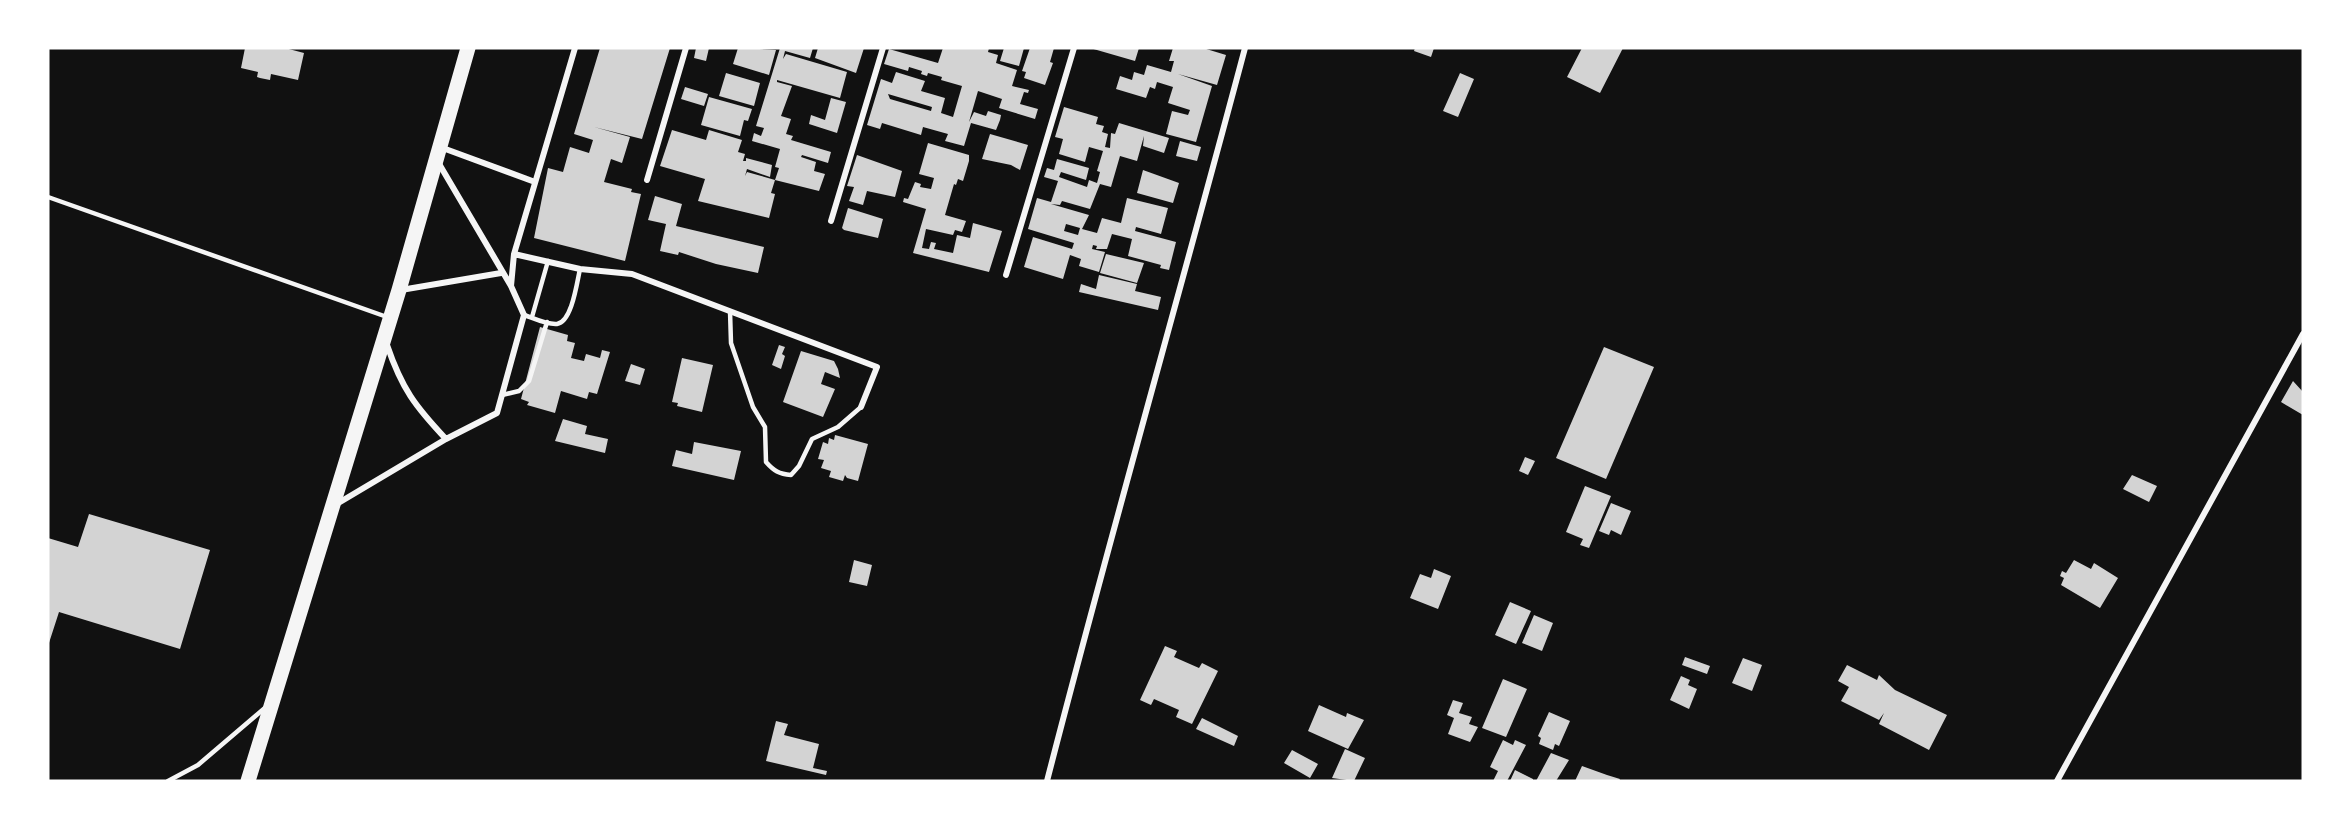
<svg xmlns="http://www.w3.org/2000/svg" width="2351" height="829" font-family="'Noto Sans',sans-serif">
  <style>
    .building { fill: #d3d3d3; fill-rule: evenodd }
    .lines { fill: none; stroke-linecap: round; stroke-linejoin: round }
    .service { stroke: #f5f5f5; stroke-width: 4.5 }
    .minor { stroke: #f5f5f5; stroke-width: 6 }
    .primary { stroke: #f5f5f5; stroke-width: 15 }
  </style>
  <rect width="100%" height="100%" fill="#111"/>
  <path class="building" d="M245,48H285L304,53L298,80L271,74L270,80L260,78L257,77L258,72L241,68Z
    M600,48H670L642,139L594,127L630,137L622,163L611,159L604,182L632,189L631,192L641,194L625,261L534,238L548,168L563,172L570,147L589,153L593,140L574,134Z
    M696,48H709L706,61L694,58Z
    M738,48L776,50L769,75L733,64Z
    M780,48H813L810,58L785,51L783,59L786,54L847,72L840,98L777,80V82L792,86L781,116L791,119L786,134L793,136L791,140L831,152L828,163L802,155L801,157L816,162L814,171L825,174L819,191L775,180L779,168L775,167L780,149L752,141L754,133L761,136L764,128L756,126Z
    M818,48H864L856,73L815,58Z
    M943,48H989L988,52L998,55L996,63L1017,70L1012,86L1029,90L1028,93L1024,92L1020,104L1038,109L1035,119L999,108L1002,99L978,91L969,122L974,112L986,116L988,111L1001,115L1000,120L996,130L971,123L964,146L945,141L948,134L923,127L921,135L882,123L880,129L867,125L881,79L892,83L896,72L925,81L921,91L945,98L941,113L953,117L962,86L941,80L942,77L928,73L927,76L921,74L922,71L909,67L908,71L884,64L889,49L938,63ZM888,94L932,107L931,111L890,99Z
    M1004,48H1024L1019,66L1000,61Z
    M1030,48H1054L1050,62L1053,63L1045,85L1024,78L1026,72L1022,71Z
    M1090,48H1139L1135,61Z
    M1173,48H1203L1226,55L1217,85L1178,74L1212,86L1196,142L1166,134L1172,111L1188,115L1190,110L1168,103L1173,87L1157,82L1155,89L1150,87L1146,98L1116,89L1120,76L1132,80L1134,72L1144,75L1147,65L1171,72L1174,61H1169Z
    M1415,48H1434L1431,57L1414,51Z
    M1582,48H1623L1600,93L1567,77Z
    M726,73L760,83L754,106L719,96Z
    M1460,73L1474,79L1458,117L1443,111Z
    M685,87L708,94L704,106L681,99Z
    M709,97L752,109L748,121L744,120L740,136L701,125Z
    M831,98L846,102L837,133L809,124L811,115L825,120Z
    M1064,107L1098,117L1096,124L1104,126L1102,132L1108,134L1105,147L1110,148L1111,133L1115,134L1119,123L1169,138L1164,153L1143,146L1144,136L1137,161L1120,156L1111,187L1100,184L1090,209L1062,201L1060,205L1051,204L1089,215L1082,229L1097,233L1102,218L1121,223L1127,198L1168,208L1161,234L1136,227L1135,231L1176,242L1169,270L1160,268L1161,265L1128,256L1132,239L1112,234L1107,249H1096L1097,246L1093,245L1092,249L1105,252L1099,272L1079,266L1081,259L1070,255L1063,279L1024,267L1033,237L1072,249L1074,243L1028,229L1037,198L1051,202L1058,181L1044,177L1047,168L1054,170L1057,159L1089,168L1086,180L1061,172L1059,177L1087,187L1089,180L1097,183L1100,172L1097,171L1103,151L1089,147L1085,162L1059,154L1063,139L1055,137ZM1066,224L1080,228L1078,235L1064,231Z
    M672,130L706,140L709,130L742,140L738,152L745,154L743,161H746V158L772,165L770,177L747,169L745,176L747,172L775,180L771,193L775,194L769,218L698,201L705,179L660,166Z
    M990,134L1028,145L1020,170L1011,165L982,159Z
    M1180,141L1201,147L1197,161L1176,156Z
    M928,143L969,155V161L963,181L958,179L956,185L954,184L945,215L966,221L962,232L955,230L953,235L926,229L922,248L929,249L931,242L936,243L934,249L953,253L957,235L970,238L973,223L1002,231L989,272L913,253L926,209L903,202L904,198L908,199L915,182L921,184L920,187L931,189L934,178L919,174Z
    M857,155L902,171L895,197L867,191L863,205L849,201L854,187L847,186Z
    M1143,170L1179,183L1173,203L1137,193Z
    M655,196L682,204L676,226L764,247L758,273L716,264L679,252L678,255L660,251L666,224L648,220Z
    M848,208L883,219L878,238L844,230L842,228Z
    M1106,254L1144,263L1137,283L1100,273Z
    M1099,275L1137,284L1135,291L1161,297L1158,310L1079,292L1081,284L1096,289Z
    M540,327L568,335L567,341L575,343L571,358L584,361L586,354L600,358L602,350L610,352L597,394L589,392L587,399L561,391L555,413L527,405L529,402L521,399Z
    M779,345L785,347L782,354L785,356L781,369L772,365Z
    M1604,347L1654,367L1606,479L1556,458Z
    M801,351L834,361L838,369L840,378L825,372L821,384L835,389L823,417L783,402Z
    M682,358L713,365L702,412L677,406L678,403L672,402Z
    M631,364L645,369L640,385L625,381Z
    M2293,381L2303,392V415L2281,402Z
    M563,419L587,426L585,434L608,439L605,453L555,441Z
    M835,435L868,444L858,481L847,478L845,475L843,481L829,477L831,471L821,468L824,460L818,459L823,442L828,444L829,438L834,440Z
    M694,442L741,451L734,480L672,466L676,450L692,454Z
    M1525,457L1535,461L1528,475L1519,471Z
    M2132,475L2157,486L2149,502L2123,489Z
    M1585,486L1611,496L1589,548L1580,545L1583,539L1566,532Z
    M1611,503L1631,511L1621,535L1611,530L1609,535L1599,531Z
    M89,514L210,550L180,649L59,612L48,646V538L78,547Z
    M854,560L872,565L867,586L849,582Z
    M2074,560L2091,569L2094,563L2118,578L2100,608L2061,585L2064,578L2060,576L2062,571L2066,573Z
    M1434,569L1451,576L1438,609L1410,598L1420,574L1431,578Z
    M1510,602L1531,611L1516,644L1495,635Z
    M1534,615L1553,623L1542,651L1522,643Z
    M1165,646L1177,651L1174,657L1199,668L1202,663L1218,671L1192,724L1176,717L1179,710L1154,699L1151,705L1140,700Z
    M1685,657L1710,666L1707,674L1682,665Z
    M1743,658L1762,665L1752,691L1732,683Z
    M1847,665L1877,680L1879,675L1895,690L1947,715L1929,750L1879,724L1884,713L1879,720L1841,701L1849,687L1838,681Z
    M1681,676L1690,680L1688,685L1697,689L1689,709L1670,700Z
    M1503,679L1527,689L1506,737L1482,728Z
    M1453,700L1463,703L1459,713L1472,717L1469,724L1478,727L1470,742L1448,734L1454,718L1447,715Z
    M1319,705L1346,717L1347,713L1364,720L1348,749L1308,731Z
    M1549,712L1570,721L1559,746L1555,744L1553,750L1539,744L1541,738L1538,736Z
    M1202,718L1238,736L1234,746L1196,729Z
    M776,721L788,724L784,735L819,744L813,768L827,771L826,775L766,761Z
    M1503,740L1513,745L1515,740L1526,745L1507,781H1493L1498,771L1490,767Z
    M1345,749L1365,758L1354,781L1332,778Z
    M1292,750L1318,764L1310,778L1284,763Z
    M1551,753L1569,760L1556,781H1536Z
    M1582,766L1607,775L1620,779L1619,781H1575Z
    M1515,770L1533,779V781H1510Z"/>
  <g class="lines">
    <path class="service" d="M48,197L387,317
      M730,311L731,343L753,407L765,427L766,462C774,471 779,474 791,475L799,466L812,439L838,427L861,407
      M524,315C533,318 547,325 557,324C572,322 577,282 580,269
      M532,317L548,261
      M502,395L519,391L529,381L547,322
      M168,781L198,765L266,707"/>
    <path class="minor" d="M440,147L535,182
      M647,180L686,48
      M831,221L883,48
      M514,254L580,269L632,274L877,367L861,407
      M1006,275L1074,48
      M511,286L514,254L575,48
      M401,290L501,273
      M387,345C402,389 415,406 446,439
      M335,505L446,439L497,413L524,315L511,286L438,162
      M1047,781C1110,536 1180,293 1245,48
      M2057,781L2303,334"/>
    <path class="primary" d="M248,781L399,290L468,48"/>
  </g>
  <rect width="2351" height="829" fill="none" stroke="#ffffff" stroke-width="99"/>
</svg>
